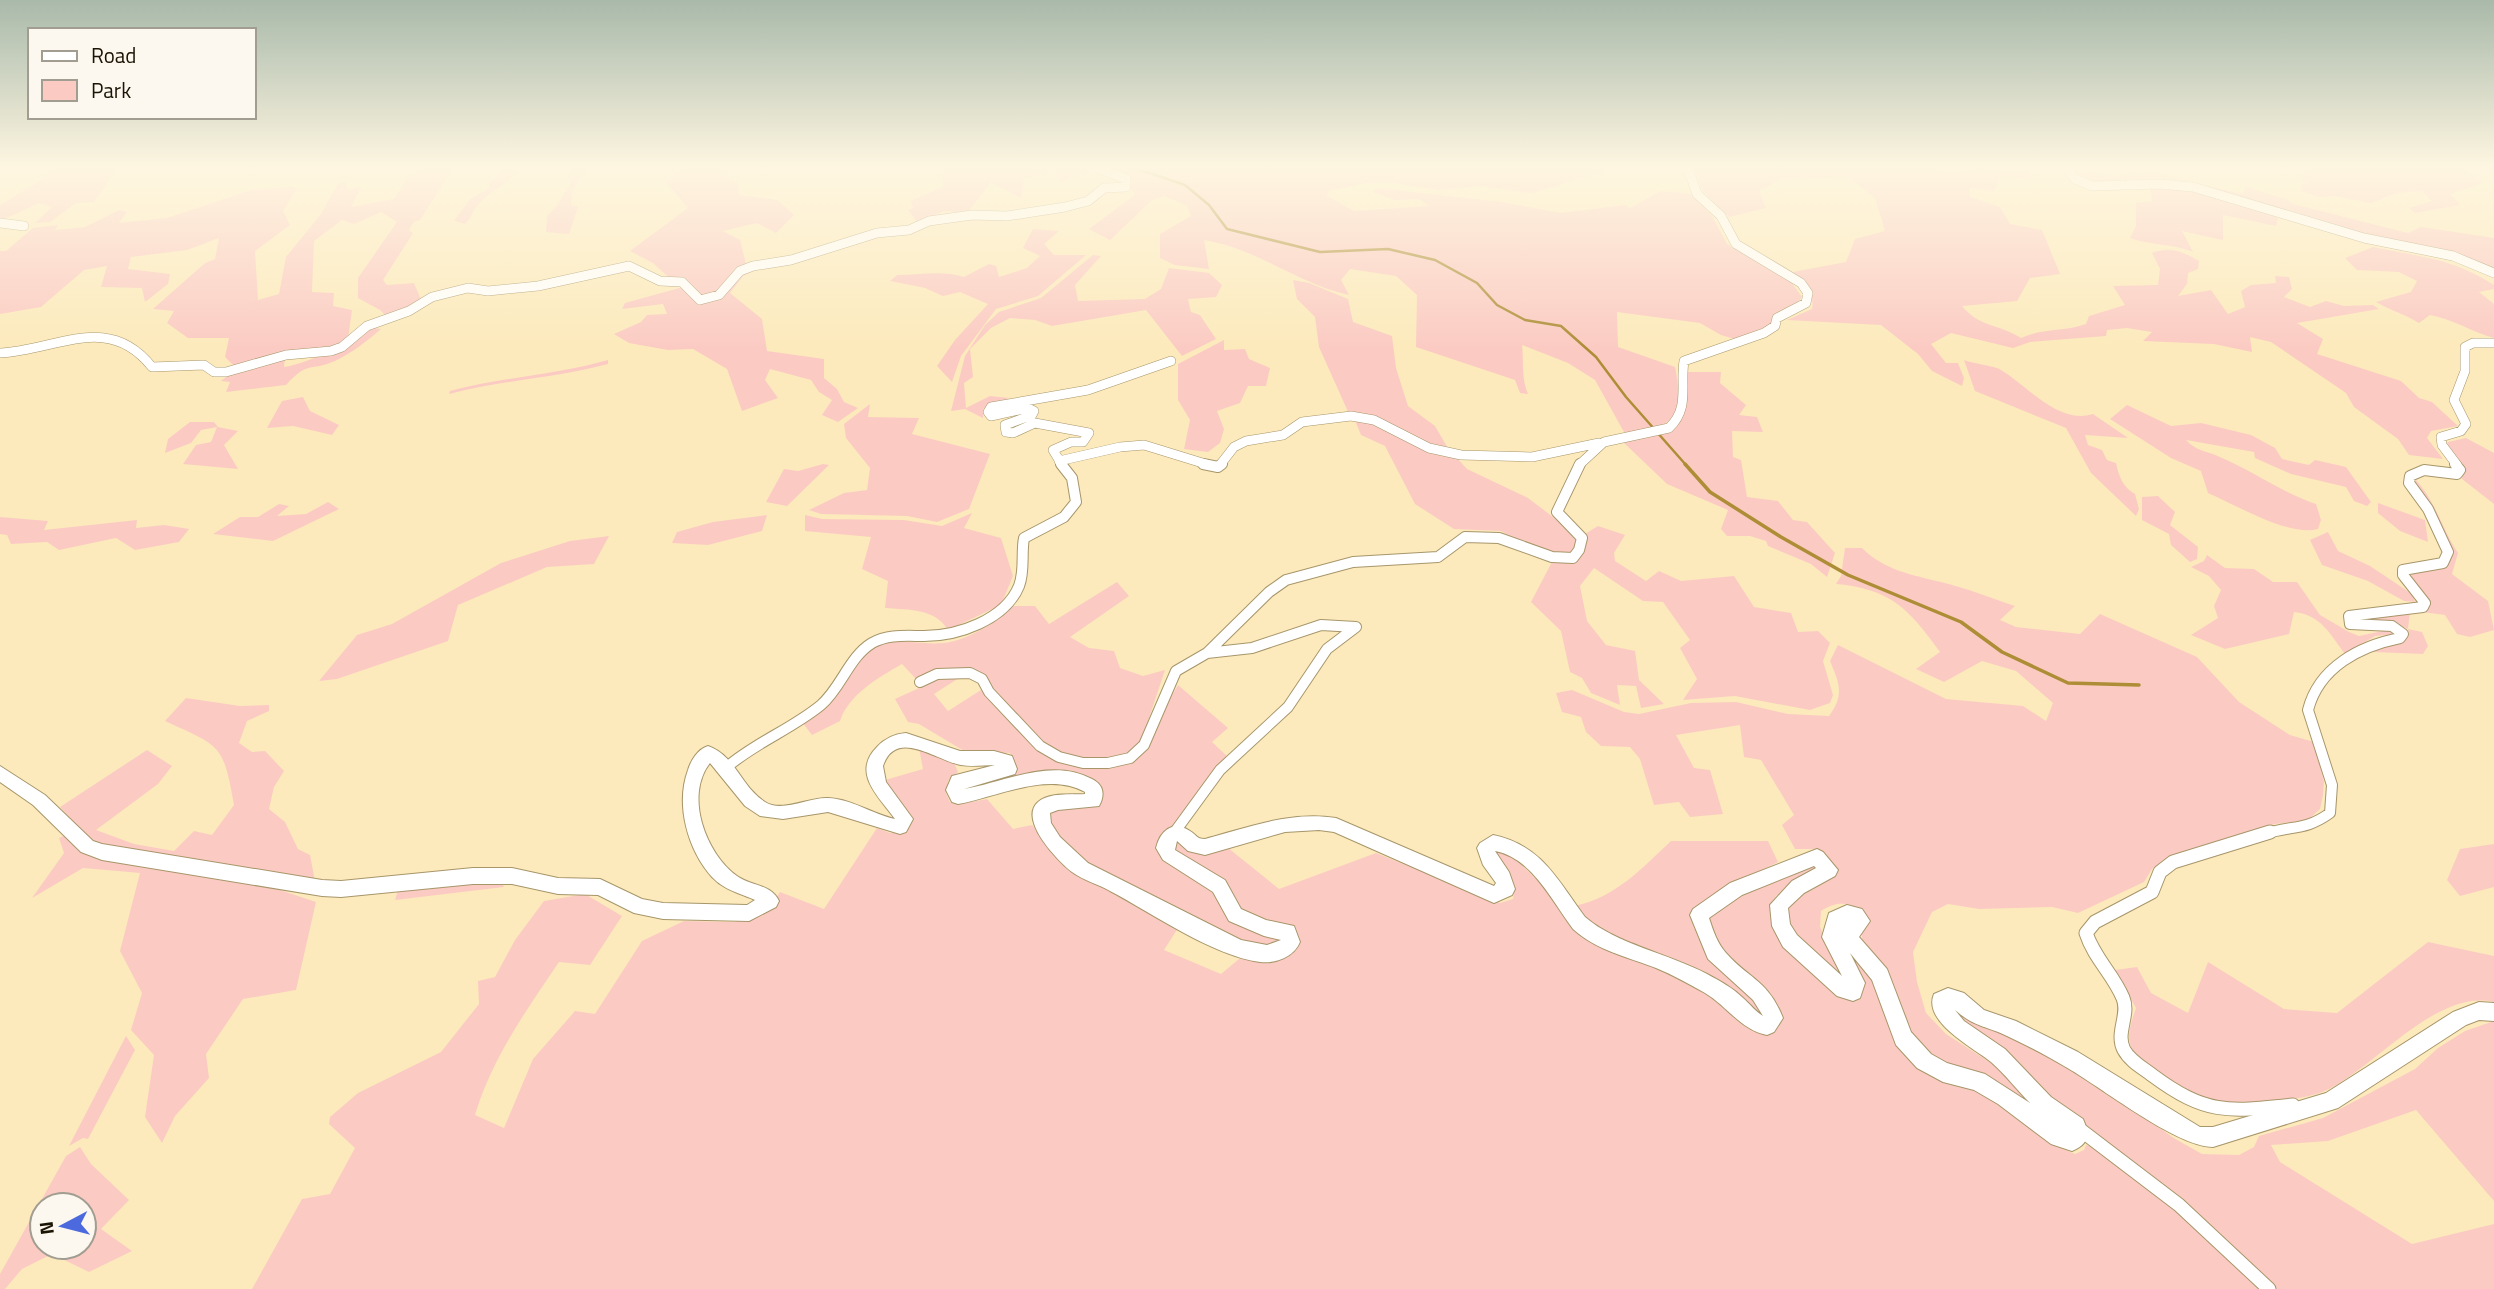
<svg xmlns="http://www.w3.org/2000/svg" width="2494" height="1289" font-family="'Titillium Web',sans-serif">
  <style>
    .green { fill: #fbcbc3; fill-rule: evenodd }
    .lines { fill: none; stroke-linecap: round; stroke-linejoin: round }
    .stream-far1 { stroke: #ad8d36; stroke-width: 2.5 }
    .stream { stroke: #ad8d36; stroke-width: 3.5 }
    .street-far2-casing { stroke: #a7966a; stroke-width: 10 }
    .street-far1-casing { stroke: #a7966a; stroke-width: 12 }
    .street-casing { stroke: #a7966a; stroke-width: 15 }
    .secondary-casing { stroke: #a7966a; stroke-width: 2 }
    .street-far2 { stroke: #fff; stroke-width: 9 }
    .street-far1 { stroke: #fff; stroke-width: 10 }
    .street { stroke: #fff; stroke-width: 13 }
    .secondary { fill: #fff; fill-rule: evenodd }
  </style>
  <rect width="100%" height="100%" fill="#fceabc"/>
  <path class="green" d="M55,168H117L94,202L76,203L50,222L35,223L52,207L39,203L0,221V205L40,181Z
    M424,168H453L420,220L414,222L409,230L413,233L383,280L387,285L414,283L421,300L405,311L386,316L380,310L358,298V278L397,222L381,212L354,224L342,220L314,241L312,292L334,293L333,306L352,310L348,339L339,346L236,368L225,357L229,338H188L167,323L174,311L153,309L205,263L215,259L219,238L187,250L131,257L128,269L170,274L168,284L145,302L142,288L101,287L107,266L84,270L41,307L0,314V251H6L33,228L58,225L55,230L85,227L119,210L127,212L119,223L167,218L252,190L292,187L296,189L283,211L290,225L255,251L258,300L279,294L286,257L321,214L338,184L346,182L347,190L361,187L351,207L394,199L407,179Z
    M506,168L519,170C507,185 490,190 477,206C472,212 471,218 465,224L454,221L470,199L489,188V183Z
    M573,168H587L572,191L571,205L578,207L569,234L546,232L547,216C562,203 561,195 571,185L569,176Z
    M683,168H727L728,178L738,183L739,195L777,200L794,215L776,233L757,223L723,231L740,240L746,264L714,295L700,296C692,285 687,280 673,281L653,263L630,251L688,208L666,182Z
    M944,168H1086L1090,171L1061,182L1054,171L1024,178L1021,198L991,182L967,213L944,211L918,223L908,210L913,208L911,201L943,187Z
    M1104,168H1601L1606,171L1532,193L1478,186L1438,190L1389,182L1366,183L1328,191L1327,196L1354,211L1429,206L1419,199L1395,200L1373,192L1377,188L1501,202L1561,213L1625,205L1630,208L1661,191L1691,194L1712,216L1727,244L1789,279L1802,297L1796,304L1779,311L1770,324L1753,337L1741,341L1721,335L1700,323L1617,312L1618,347L1675,367C1685,414 1673,433 1624,432L1595,380L1568,363L1522,345C1524,362 1521,378 1528,394L1520,393L1515,380L1416,347L1417,295L1396,276L1350,269L1341,280L1349,295C1298,284 1256,248 1204,240L1209,269L1175,265L1160,258V234L1191,216L1187,206L1165,196L1152,200L1110,240L1089,229L1136,194Z
    M1694,168H1933L1952,176L1975,168L2030,172L2028,178L2000,176L1994,191L1970,188V197L2000,207L2010,224L2042,230L2060,274L2030,278L2017,301L1962,306C1979,327 1999,324 2021,338C2042,328 2064,332 2086,324L2089,316L2125,305L2113,286L2158,285L2160,269L2152,253C2171,246 2182,251 2199,261L2198,269L2188,273L2187,284L2178,296L2211,290L2228,314L2245,307L2241,291L2251,285L2276,283L2275,276L2289,277L2292,289L2284,297L2310,307L2326,301L2344,306L2373,305L2379,309L2297,323L2323,339L2317,354L2401,381L2419,398L2432,402L2458,426L2431,431L2427,438L2443,459L2409,455L2398,439L2354,407L2346,393L2271,342L2250,337L2252,352L2214,344L2143,341L2152,332L2127,328L2107,330L2106,336L2030,342L2013,348L1951,333L1931,344L1946,363H1958L1964,378L1962,386L1932,371L1918,354L1881,325L1787,320L1812,309C1815,292 1805,283 1793,272L1846,262L1855,239L1885,231L1875,198L1847,176L1780,179L1759,191L1766,208L1729,217L1703,191Z
    M2306,168H2463L2483,183L2450,194L2460,205L2415,213L2409,208L2432,201L2422,191L2397,193L2371,203L2335,196L2319,197L2302,191L2301,185L2309,183L2301,180Z
    M2089,173L2117,177L2149,173L2243,194L2246,187L2288,200L2293,204L2408,233L2421,227L2494,238V270L2364,236L2211,190L2098,183L2079,176Z
    M2169,186L2230,200L2278,218L2276,226L2223,215V240L2182,231L2193,252C2173,243 2151,246 2130,238L2136,226V203L2152,201L2151,188Z
    M1033,229L1059,231L1044,244L1054,255H1086L1038,296L996,309L961,356L952,382L937,366L955,340L988,304L960,292L943,296L925,288L890,281L897,275C921,275 943,270 964,277L989,264L996,266L999,277L1027,268L1040,256L1023,248Z
    M2373,247C2421,257 2451,258 2494,285V289L2479,292L2494,304V338C2472,332 2453,319 2430,315L2419,323C2405,314 2391,311 2376,302L2411,292L2417,281L2399,272L2357,270L2345,258Z
    M1093,255L1101,256L1075,285L1078,301L1145,299L1161,289L1169,268L1209,273L1222,285L1216,297L1188,299L1191,312L1200,315L1216,339L1182,356L1146,310L1052,326L1035,320L1010,318L991,328L970,349L973,377L964,383L966,408L990,396L1009,398L983,409V418L965,409L951,411L965,356L985,325L999,312L1041,298Z
    M766,265L743,276L730,293L762,319L767,351L824,359V378L837,389L844,402L858,408L838,422L822,415L832,400L819,392L811,380L770,369L765,380L778,398L742,411L727,369L693,349L668,350L629,343L614,334L641,322L647,315L667,314L663,304L622,309L625,303L683,287L701,303L736,277Z
    M1293,280L1309,283L1348,299L1353,322L1392,336L1396,368L1408,406L1435,426L1449,450L1349,414L1319,347L1315,317L1297,299Z
    M369,327L381,329C367,341 352,353 335,361C309,372 309,360 286,385L226,392L230,382L221,381L231,373L285,358L284,367C314,362 342,344 369,327Z
    M1224,340V350L1245,349L1249,359L1270,368L1266,386H1248L1240,403L1217,411L1224,429L1220,443L1208,452L1184,449L1190,420L1178,400V364Z
    M608,360V364C556,378 502,380 449,394L450,391C502,377 556,375 608,360Z
    M1964,360C1974,364 1996,366 2001,370C2028,386 2058,425 2093,414L2128,438L2085,435L2088,445L2102,450L2107,460L2116,463C2119,477 2123,487 2135,494L2139,509L2136,516L2091,473L2066,428L1975,391Z
    M1685,372H1721L1720,383L1746,405L1739,415L1757,417L1763,432L1732,431L1733,457L1741,460L1747,497L1778,501L1793,520L1807,522L1835,553L1827,577L1811,564L1768,546L1766,541L1750,536H1727L1721,529L1728,510L1667,484L1621,440C1678,435 1688,433 1685,372Z
    M303,397L310,411L339,425L332,435L293,426L267,428L282,401Z
    M870,404L868,417L919,418L912,434L990,454L969,509L937,522L907,516L821,514L809,510L844,493L867,490L870,468L846,438L844,424Z
    M2127,405L2171,426L2201,423L2251,435L2275,448L2282,459L2309,465L2315,460L2346,467L2371,502L2367,506L2354,501L2346,487L2291,474L2255,458L2254,452L2186,440C2196,451 2207,451 2220,457C2253,471 2281,492 2316,504L2321,520L2318,529C2289,537 2236,505 2208,493L2201,471L2171,458L2110,419Z
    M1354,418L1374,421L1457,458L1467,469L1528,498L1578,536L1573,551L1563,555L1532,549L1501,531L1454,529L1415,504L1385,446L1361,435Z
    M190,422H214L218,427L238,431L224,445L238,469L183,464L196,445L211,442L217,427L201,430L191,443L165,453L168,439Z
    M2466,438L2494,453V504L2462,479L2463,471L2444,447L2448,442Z
    M823,464L829,465L787,506L766,502L784,469L798,471Z
    M2416,480C2436,502 2442,529 2458,553L2452,574L2488,601L2494,630L2470,637L2457,634L2445,615L2422,612L2411,574C2433,564 2440,580 2454,553L2413,483Z
    M2158,496L2175,512L2170,525L2198,547L2197,559L2190,562L2171,545L2169,534L2142,520V497Z
    M328,502L339,509L273,541L213,534L240,517H258L279,504L289,506L277,516L306,514Z
    M2378,503L2425,520L2428,542L2400,531L2378,513Z
    M972,513L964,528L1001,538L1013,576L1001,605L948,630C935,608 908,610 885,608L888,581L862,569L871,537L805,531V515L822,519L904,520L942,526Z
    M767,515L762,531L708,545L672,543L677,532L713,522Z
    M0,517L48,521L44,530L137,520L136,528L164,525L189,529L179,542L135,550L116,538L59,550L47,542L11,544L7,535L0,534Z
    M1598,526L1625,535L1614,553L1615,561L1646,581L1659,571L1681,581L1734,576L1754,607L1791,613L1798,632L1818,631L1830,643L1823,661L1833,695L1830,703L1810,710L1735,696L1683,700L1697,679L1680,648L1690,640L1663,602L1643,601L1594,568L1580,586L1587,621L1606,645L1635,651L1639,680L1664,704L1641,708L1636,686L1617,685L1620,705L1591,693L1582,678L1570,672L1561,631L1531,602L1553,560L1584,552L1585,534Z
    M2328,532L2338,551L2370,566L2412,594L2415,602L2404,601L2368,581L2322,565L2310,540Z
    M609,536L594,564L547,567L458,605L448,641L337,679L319,681L357,635L392,624L501,563L570,541Z
    M1845,548H1862C1884,570 1912,575 1941,582C1966,588 1991,598 2015,606L2000,620L2016,627L2080,634L2100,614L2197,657L2239,702L2290,735L2314,742L2324,782L2323,795L2320,809L2308,820L2275,824L2168,858L2152,869L2144,882L2078,913L2052,907L1979,909L1948,904L1932,912L1913,952L1917,982L1926,1013L1946,1034L2002,1070L2041,1109L1934,1057L1915,1040L1862,945V910C1845,902 1837,901 1821,911L1820,927L1846,984L1787,929V905L1831,869L1827,855L1816,849H1795L1782,825L1794,815L1761,760L1744,757L1740,725L1676,735L1694,768L1710,770L1723,814L1690,817L1679,802L1654,805L1640,759L1630,747L1601,746L1586,732L1581,717L1562,712L1556,693L1572,690L1624,712L1639,714L1691,703L1736,702L1788,714L1829,716C1845,694 1839,683 1830,661L1838,645L1946,699L2023,706L2046,721L2053,703L2016,671L1982,661L1944,682L1916,669L1940,652C1909,609 1891,589 1836,584L1841,576Z
    M2207,555L2225,568L2254,569L2273,582H2297L2320,615L2349,632L2359,636L2392,629L2395,634L2375,636L2345,654C2330,634 2321,615 2294,612L2289,634L2225,649L2191,635L2218,618L2214,606L2221,590L2209,576L2191,567L2204,561Z
    M1117,582L1129,596L1070,637L1089,648L1114,651L1120,668L1143,676L1165,670L1140,745L1127,755L1105,761H1082L1042,744L992,690L986,676L916,679L902,664C878,678 849,694 840,721L812,735L802,722L864,653C894,633 912,646 944,643C965,641 999,622 1012,606H1035L1049,624Z
    M2410,611L2408,629L2422,632L2428,646L2423,654L2373,652L2406,639L2409,635L2408,629L2388,620L2357,624L2353,618Z
    M941,678H959L934,694L948,711L981,690L1058,759L1133,760L1178,685L1228,728L1212,742L1228,757L1161,841L1216,891L1233,919L1247,929L1277,937L1282,944L1267,949L1246,943L1087,867L1049,826V814C1063,804 1082,809 1099,803L1096,783C1054,752 1005,787 962,790V787L1015,764L1010,753L964,751L919,724L908,722L895,699Z
    M186,698L240,706L269,705V711L247,721L239,743L252,752L265,751L284,771L274,787L269,809L285,822L298,849L310,855L315,881L110,848L90,840L60,807L147,750L172,766L158,784L96,830L134,844L174,851L194,831L212,835L234,805C223,743 221,747 165,721Z
    M919,748L932,755L953,760L958,772L948,781L946,793L950,802L960,804L987,799L1013,829L1032,825L1079,876L1112,888L1180,925L1164,950L1221,974L1245,954L1264,958L1294,933C1275,920 1260,922 1243,913C1221,902 1187,863 1170,845L1175,839L1227,847L1279,889L1376,853L1500,903L1513,899L1515,887L1495,857V847H1503L1561,903L1632,954L1774,1028L1723,956L1705,917L1737,891L1810,864L1818,872L1776,896L1771,907L1850,997L1836,928L1870,971L1892,1032L1970,1087L1996,1101L2059,1147L2075,1154L2084,1150L2086,1145L2095,1147L2176,1211L2261,1289H252L302,1199L330,1194L355,1148L329,1124L330,1117L358,1093L441,1052L479,1004L478,981L495,977L515,940L544,901L585,894L622,916L590,965L559,962C526,1011 492,1058 475,1115L504,1128L533,1059L575,1011L595,1014L642,941L684,921L735,922L751,918L769,909L780,892L824,909L877,828L890,833L899,832L910,817L885,780L923,769Z
    M66,835L80,852L93,857L158,866L277,889L316,902L296,990L243,999L206,1054L209,1078L175,1116L162,1143L145,1117L154,1055L131,1030L142,993L120,951L140,873L83,868L32,898L64,853L59,838Z
    M1671,841H1768L1778,862L1711,896L1694,912L1764,1016L1757,1019L1671,960L1631,944L1601,938L1575,906C1616,897 1641,869 1671,841Z
    M2494,844V887L2460,896L2447,880L2460,849Z
    M502,883L504,887L395,900L398,890L435,885Z
    M2428,942L2494,956V1002C2437,989 2377,1065 2329,1089C2307,1100 2280,1100 2255,1102C2244,1103 2230,1107 2218,1105C2200,1103 2166,1083 2153,1071C2126,1046 2124,1043 2136,1008L2115,970L2137,967L2151,993L2188,1013L2208,962L2284,1009L2337,1013Z
    M1949,1012L2007,1029L2117,1096L2172,1137L2202,1154L2239,1155L2254,1147L2259,1136L2323,1118L2415,1069L2438,1048L2465,1031L2494,1021V1201L2416,1110L2328,1141L2271,1145L2280,1162L2412,1244L2494,1224V1289H2274Z
    M126,1036L135,1050L88,1139L83,1138L69,1146Z
    M80,1147L91,1164L129,1200L101,1229L132,1251L89,1272L52,1254L22,1269L5,1289H0V1274L66,1156ZM84,1205V1247H42V1205Z"/>
  <g class="lines">
    <path class="stream-far1" d="M1135,168L1185,185L1209,205L1227,229L1320,252L1388,249L1435,260L1477,283L1497,305L1525,320L1561,326L1596,357L1626,397L1686,465"/>
    <path class="stream" d="M1685,464L1710,492L1781,537L1848,575L1961,622L2002,652L2068,683L2139,685"/>
    <defs>
      <path id="street-far2" d="M2067,168L2075,179L2092,186L2160,184L2193,187L2364,238L2453,256L2494,273
        M0,223L24,226
        M0,353C55,351 108,311 152,367L204,365L214,372H226L286,355L331,351L342,347L367,326L409,311L432,297L468,288L488,291L538,286L629,266L660,281L682,282L700,300L719,295L740,271L753,266L791,260L877,233L909,230L929,221L972,215L1007,216L1065,207L1088,201L1104,188L1126,187V179L1098,168
        M1059,461L1120,447L1144,445L1209,465
        M1062,465L1053,450L1071,442H1083L1089,433L1035,423L1013,433L1006,432L1005,425L1032,415L1034,411L1028,408L991,416L988,412L991,407L1088,390L1171,361
        M1220,465L1234,447L1246,441L1283,435L1302,422L1351,416L1374,420L1429,448L1461,455L1532,457L1599,443
        M1579,465L1604,442L1669,428C1690,408 1680,386 1684,361L1764,333L1775,326L1777,318L1806,303L1808,293L1801,283L1736,244L1721,216L1697,194L1688,168
        M2457,465L2442,445L2441,437L2461,431L2466,424L2454,400L2465,371V347L2473,343H2494"/>
      <path id="street-far1" d="M1203,464L1218,467L1222,464
        M920,682L937,674L970,673L982,679L989,692L1040,746L1059,757L1083,763H1108L1130,758L1144,745L1176,671L1207,653L1269,592L1286,580L1353,562L1438,557L1465,537L1499,538L1552,557L1573,558L1579,550L1582,538L1557,512L1580,464
        M727,767C756,742 792,729 821,705C841,688 849,657 872,643C888,634 906,636 924,636C958,636 1005,620 1019,586C1025,571 1021,553 1024,538L1064,517L1076,502L1072,478L1061,464
        M1174,833L1220,770L1288,707L1327,649L1356,627L1321,625L1252,648L1207,653
        M2264,834C2293,825 2305,831 2330,813L2332,785L2308,710C2319,667 2360,646 2400,638L2403,634L2392,626L2350,624L2349,616L2423,607L2425,603L2403,575V570L2443,563L2448,552L2428,509L2409,483L2410,476L2424,470L2457,474L2460,470L2455,464"/>
      <path id="street" d="M2270,832L2173,862L2160,872L2152,892L2095,922L2086,933C2094,958 2113,974 2123,998C2130,1015 2115,1033 2124,1050C2130,1061 2143,1068 2152,1075C2206,1115 2228,1112 2293,1105
        M2078,1128L2179,1205L2269,1289"/>
      <path id="secondary" d="M906,733L960,751H994L1012,756L1017,769L1015,774L964,789C1005,782 1052,757 1092,779C1104,785 1105,795 1099,806L1058,810L1050,813L1051,823L1060,837L1088,863L1241,940L1267,945L1281,940L1264,936L1229,921L1213,892L1163,860L1156,848C1160,831 1173,819 1190,831C1197,835 1196,839 1205,839C1249,827 1290,811 1336,818L1494,886L1496,883L1483,865L1477,848L1480,843L1493,835C1542,845 1558,881 1585,917C1616,944 1670,954 1707,974C1720,981 1733,988 1743,998C1750,1004 1755,1011 1763,1016L1753,1000L1708,959L1690,915L1693,909L1730,883L1817,849L1823,852L1838,870L1835,876L1804,893L1788,908L1790,924L1797,935L1842,976L1822,937L1829,913L1847,905L1862,909L1870,921L1859,937L1887,969L1911,1032L1931,1054L1947,1063L1985,1074L2030,1103C2017,1090 2005,1074 1991,1062C1974,1048 1922,1022 1934,994L1948,988L1964,993L1984,1010L2016,1021L2078,1052L2200,1127H2213L2326,1093L2453,1012L2479,1002L2494,1003V1021L2479,1020L2466,1025L2338,1108L2213,1147C2176,1147 2100,1086 2064,1066C2046,1055 2026,1045 2007,1036C1984,1025 1976,1028 1955,1010L1964,1021L2005,1049L2051,1097L2083,1119C2090,1135 2089,1144 2072,1151L2051,1144L1998,1104L1974,1090L1943,1082L1917,1068L1896,1045L1872,980L1850,953L1865,983L1860,998L1853,1001L1837,996L1783,947L1772,926L1770,905L1792,881L1816,868L1814,866L1742,895L1709,918C1713,930 1717,943 1726,953C1749,979 1768,980 1783,1018L1774,1032L1767,1035C1741,1030 1727,1006 1705,993C1689,984 1673,975 1656,968C1627,957 1596,950 1573,929C1552,901 1532,858 1495,851L1509,872L1515,889L1512,895L1494,903L1334,832L1319,830L1285,832L1205,855L1188,851L1177,841L1175,850L1225,880L1241,909L1266,920L1294,926L1300,942C1294,957 1275,964 1260,962C1213,956 1152,913 1110,891C1098,884 1084,881 1072,872C1058,861 1018,820 1038,802C1050,792 1070,795 1085,794V792C1048,771 997,797 958,804L952,802L946,790L952,776L995,765C984,765 972,767 961,765C937,761 896,727 883,766L886,782L913,819L906,832L900,834L828,812L783,819L760,816L745,806L710,763C684,796 706,854 737,876C751,886 771,884 779,901L776,907L749,921L663,919L634,913L598,895L558,894L512,884H473L341,897L322,896L102,860L81,852L33,805L0,782V766L45,795L93,841L102,844L322,880L341,881L473,868H512L558,878L600,879L642,899L663,903L747,905L755,900C739,893 724,890 712,877C688,850 675,805 688,770C691,760 698,749 708,746C736,756 741,787 765,802C782,813 809,797 828,798C852,799 872,814 895,819C879,797 851,773 877,747C885,738 895,734 906,733Z"/>
    </defs>
    <use href="#street-far2" class="street-far2-casing"/>
    <use href="#street-far1" class="street-far1-casing"/>
    <use href="#street" class="street-casing"/>
    <use href="#secondary" class="secondary-casing"/>
    <use href="#street-far2" class="street-far2"/>
    <use href="#street-far1" class="street-far1"/>
    <use href="#street" class="street"/>
    <use href="#secondary" class="secondary"/>
  </g>
  <linearGradient id="sky" x2="0" y2="1"><stop stop-color="#a9b9aa"/><stop offset="0.48" stop-color="#fef6e1"/><stop offset="1" stop-color="#fef6e1" stop-opacity="0"/></linearGradient>
  <rect width="2494" height="348" fill="url(#sky)"/>
  <rect x="28" y="28" width="228" height="91" fill="#fcf8ef" stroke="#a29d91" stroke-width="2"/>
  <rect x="42" y="51" width="35" height="10" fill="#ffffff" stroke="#a29d91" stroke-width="2"/>
  <text x="91" y="63" font-size="21" fill="#1b1404">Road</text>
  <rect x="42" y="80" width="35" height="21" fill="#fbcbc3" stroke="#a29d91" stroke-width="2"/>
  <text x="91" y="98" font-size="21" fill="#1b1404">Park</text>
  <g transform="translate(63 1226) rotate(263)"><circle r="33" fill="#fcf8ef" stroke="#a29d91" stroke-width="2"/>
  <path d="M0-5L12 26L0 18L-12 26Z" fill="#4c6ade"/>
  <text y="-10" font-size="19" font-weight="bold" text-anchor="middle" fill="#1b1404">N</text>
  </g>
</svg>
